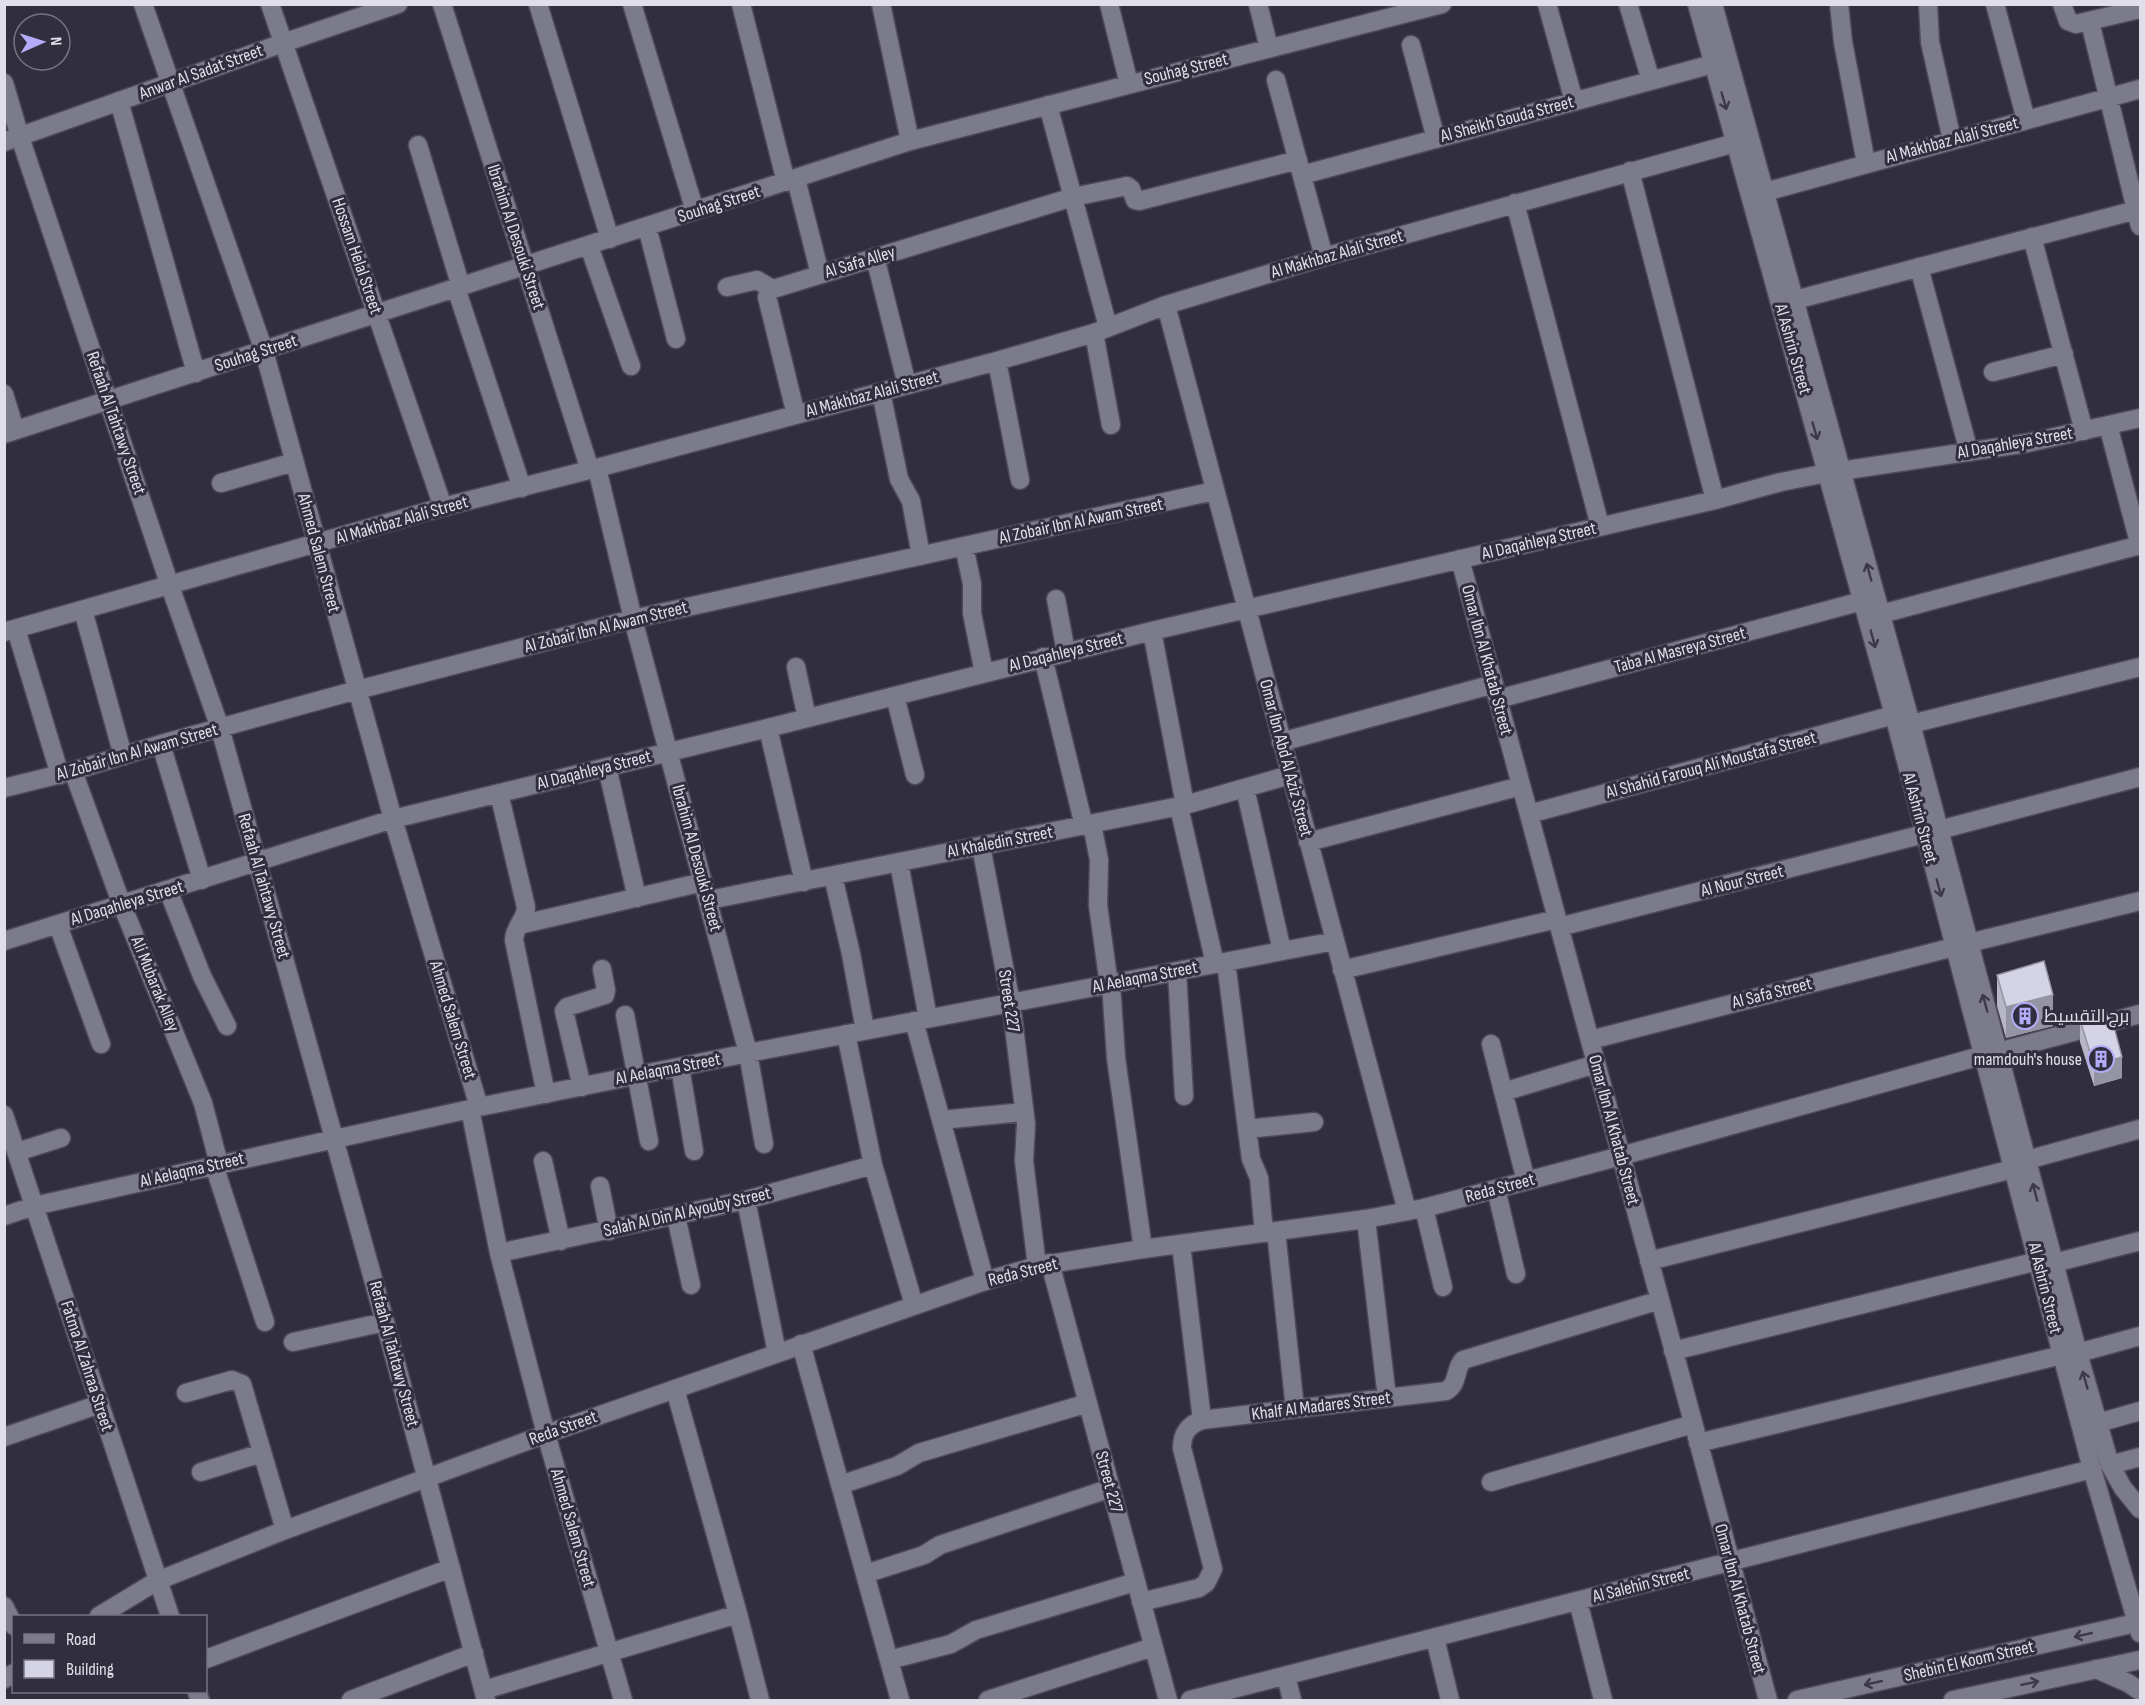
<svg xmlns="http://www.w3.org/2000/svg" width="2145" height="1705" font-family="'Sofia Sans Condensed',Cairo,sans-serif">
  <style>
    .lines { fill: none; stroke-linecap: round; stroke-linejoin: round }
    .street-casing { stroke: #4d4b58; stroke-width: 21 }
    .secondary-casing { stroke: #4d4b58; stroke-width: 21 }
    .street { stroke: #7c7b8c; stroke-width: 18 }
    .secondary { stroke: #7c7b8c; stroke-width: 18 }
    .wall { fill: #b7b6c7 }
    .shaded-wall { fill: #9594a2 }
    .building { fill: #d5d4e7; stroke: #9594a2; stroke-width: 1.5 }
    .oneway { stroke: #3c3a4a }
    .labels { text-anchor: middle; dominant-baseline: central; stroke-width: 6; stroke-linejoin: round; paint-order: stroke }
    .street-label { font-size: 18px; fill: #e0dfe9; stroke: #312f3e }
    .poi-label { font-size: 18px; fill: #e0dfe9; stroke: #312f3e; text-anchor: start }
  </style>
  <rect width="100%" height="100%" fill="#312f3e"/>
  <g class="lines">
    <defs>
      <path id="street" d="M143,4L264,351L393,819L479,1107
        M270,4L443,507
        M442,4L590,470
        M538,4L610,239
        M632,4L695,211
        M741,4L786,182
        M881,4L910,141
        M1109,4L1129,84
        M1258,4L1269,48
        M1547,4L1574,101
        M1628,4L1651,81
        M1839,4L1843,42L1866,163
        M1928,4L1930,42L1952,140
        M1995,4L2026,120
        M2062,4L2068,21L2076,24L2140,9
        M2090,22L2140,226
        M1411,45L1436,139
        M1276,80L1324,257
        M4,83L20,137L170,586L220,728L385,1322L486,1700
        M119,101L196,373
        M1048,105L1108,327
        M418,145L461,287
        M1630,171L1715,500
        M1302,175L1713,64
        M796,179L820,274
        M1765,192L2140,89
        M1515,203L1600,526
        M647,227L676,339
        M2032,237L2084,431
        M589,246L631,366
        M875,257L907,385
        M1919,267L1969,452
        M727,287L757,280L772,289
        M456,288L522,488
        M1795,300L2140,209
        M1166,305L1407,1211
        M1094,333L1111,425
        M997,361L1020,480
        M1993,372L2064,354
        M881,392L899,479L911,501L921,556
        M4,394L15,430
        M796,415L767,297L770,290L1073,197L1127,186L1131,189L1135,200L1139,201L1298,160
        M2108,425L2140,546
        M4,434L910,141L1442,4
        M597,468L633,619L748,1053L764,1144
        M221,483L294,462
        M964,546L972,584V613L984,673
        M1460,559L1768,1700
        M1056,599L1066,652
        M83,610L123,756
        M1881,614L2140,545
        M16,629L60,775
        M1152,631L1185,805
        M4,632L443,507L597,468L997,361L1094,333L1166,305L1324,257L1735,143
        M1043,657L1084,826
        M796,667L807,718
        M895,696L915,775
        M1498,699L1862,601
        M1911,724L2140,667
        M768,728L804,882
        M1281,742L1494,684
        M161,744L202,880
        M607,767L637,898
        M73,771L122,905L203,1103L219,1164
        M4,788L73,771L161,744L357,690L633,619L1214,491
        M1245,788L1282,951
        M499,793L526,907C526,920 514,927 514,940L546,1094
        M1179,807L1215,964
        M1529,814L1894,715
        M1092,824L1099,860L1098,905L1109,985
        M1939,830L2140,777
        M1308,842L1521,786
        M981,846L1011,1003L1026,1124L1024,1161L1037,1266
        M899,863L928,1018
        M833,876L851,954L865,1030
        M168,890L202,976L227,1026
        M709,900L1185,805L1290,775
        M58,925L101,1044
        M519,925L703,882
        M1559,927L1924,834
        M4,941L393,819L768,728L1152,631L1715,500L1781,482L1827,473L2027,443L2140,418
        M1969,943L2140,901
        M1226,962L1247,1129L1251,1159L1259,1178L1264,1233
        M1342,970L1557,919
        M1177,971L1184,1096
        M1111,984L1116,1058L1143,1249
        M625,1015L649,1141
        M914,1021L985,1281
        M846,1034L873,1165L914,1305
        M1590,1040L1954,947
        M1491,1044L1526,1181
        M680,1067L694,1151
        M582,1087L564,1011L567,1007L605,995L606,990L602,969
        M1503,1092L1596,1064
        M470,1109L499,1253L546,1434L623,1700
        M4,1115L170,1616
        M941,1120L1024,1112
        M1247,1129L1314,1122
        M17,1152L61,1138
        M2027,1160L2140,1129
        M543,1161L561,1241
        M214,1165L265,1322
        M600,1186L609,1231
        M1496,1189L1516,1274
        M746,1200L777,1353
        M1424,1208L1443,1287
        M4,1216L34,1206L479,1107L748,1053L1335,941
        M676,1216L691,1285
        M1366,1219L1387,1398
        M1276,1231L1295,1409
        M1181,1244L1202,1420
        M499,1253L746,1200L873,1165
        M1649,1261L2013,1169
        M1050,1263L1168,1700
        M2054,1263L2140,1241
        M293,1342L385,1322
        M801,1344L900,1700
        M1673,1351L2038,1261
        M2078,1353L2140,1336
        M675,1389L738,1614L760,1700
        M186,1393L232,1380L242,1384L285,1530
        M2098,1423L2140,1411
        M4,1437L100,1404
        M1698,1443L2062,1355
        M2110,1465L2140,1457
        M201,1472L262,1453
        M1491,1482L1693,1424
        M840,1485L897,1466L919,1453L1088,1403
        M865,1574L924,1555L940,1545L1111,1488
        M1578,1601L1603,1700
        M1141,1602L1199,1588L1206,1583L1213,1569L1182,1448C1182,1433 1188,1425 1202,1420L1446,1391C1459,1384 1454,1370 1463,1360L1660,1300
        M4,1606L14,1626
        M1435,1638L1450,1700
        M206,1659L451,1568
        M889,1660L951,1644L976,1630L1135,1582
        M1286,1676L1292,1700
        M484,1690L738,1614
        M197,1692L200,1700
        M351,1700L474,1653
        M988,1700L1153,1647
        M1190,1700L2092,1469"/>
      <path id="secondary" d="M1697,4L1894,715L2092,1469L2140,1633
        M1713,4L1911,724L2078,1353L2110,1465L2123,1488L2140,1509
        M4,142L283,43L398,4
        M1998,1052L2140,1014
        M99,1616L157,1581L285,1530L546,1434L985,1281L1037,1266L1143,1249L1366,1219L1424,1208L1621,1156L1984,1055
        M2096,1669L2128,1683L2140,1691
        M4,1679L14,1673
        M1797,1700L2140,1622
        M1953,1700L2140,1660"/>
    </defs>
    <use href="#street" class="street-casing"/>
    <use href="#secondary" class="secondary-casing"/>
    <use href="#street" class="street"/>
    <use href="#secondary" class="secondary"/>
  </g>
  <path class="wall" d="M1997,975L2053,1026L2006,1038L1997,1006Z
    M2080,1020L2122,1078L2094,1086L2080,1042Z"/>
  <path class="shaded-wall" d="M2053,995V1026L2006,1038V1007Z
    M2122,1057V1078L2094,1086V1065Z"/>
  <path class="building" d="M2044,961L2053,995L2006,1007L1997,975Z
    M2110,1012L2122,1057L2094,1065L2080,1020Z"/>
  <defs><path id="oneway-shaft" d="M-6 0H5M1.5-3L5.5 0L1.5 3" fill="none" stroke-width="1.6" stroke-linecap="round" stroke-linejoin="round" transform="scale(1.5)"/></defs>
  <g class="oneway">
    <use href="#oneway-shaft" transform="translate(1724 101) rotate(74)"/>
    <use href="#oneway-shaft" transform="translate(1815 431) rotate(74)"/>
    <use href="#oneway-shaft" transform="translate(1869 572) rotate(-105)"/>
    <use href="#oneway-shaft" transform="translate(1873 639) rotate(75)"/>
    <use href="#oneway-shaft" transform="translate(1939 888) rotate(75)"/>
    <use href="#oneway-shaft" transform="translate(1985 1003) rotate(-105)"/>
    <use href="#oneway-shaft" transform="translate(2035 1192) rotate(-105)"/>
    <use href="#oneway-shaft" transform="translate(2085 1380) rotate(-106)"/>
    <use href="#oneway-shaft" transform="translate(2083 1635) rotate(167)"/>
    <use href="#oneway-shaft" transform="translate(1873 1683) rotate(167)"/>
    <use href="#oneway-shaft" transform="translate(2030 1683) rotate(-12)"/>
  </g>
  <defs>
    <symbol id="building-ring" viewBox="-11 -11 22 22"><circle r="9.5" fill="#312f3e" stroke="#b5acf9" stroke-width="1.5"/><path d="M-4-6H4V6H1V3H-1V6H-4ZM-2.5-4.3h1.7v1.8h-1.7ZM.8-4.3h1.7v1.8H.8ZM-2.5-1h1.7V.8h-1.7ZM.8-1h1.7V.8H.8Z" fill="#b5acf9"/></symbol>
  </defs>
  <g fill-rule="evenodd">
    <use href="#building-ring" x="2010" y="1001" width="30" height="30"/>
    <use href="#building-ring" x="2086" y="1044" width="30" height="30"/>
  </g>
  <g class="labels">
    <g class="street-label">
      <text transform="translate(1186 69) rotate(-14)">Souhag Street</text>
      <text transform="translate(201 72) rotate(-20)">Anwar Al Sadat Street</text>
      <text transform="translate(1507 119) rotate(-15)">Al Sheikh Gouda Street</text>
      <text transform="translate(1952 140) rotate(-15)">Al Makhbaz Alali Street</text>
      <text transform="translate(719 204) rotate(-18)">Souhag Street</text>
      <text transform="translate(516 237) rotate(72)">Ibrahim Al Desouki Street</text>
      <text transform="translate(1337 254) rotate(-16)">Al Makhbaz Alali Street</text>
      <text transform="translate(357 256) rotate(71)">Hossam Helal Street</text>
      <text transform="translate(860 262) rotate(-17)">Al Safa Alley</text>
      <text transform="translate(1793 349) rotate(74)">Al Ashrin Street</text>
      <text transform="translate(256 353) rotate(-18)">Souhag Street</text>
      <text transform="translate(872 394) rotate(-15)">Al Makhbaz Alali Street</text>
      <text transform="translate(116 423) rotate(71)">Refaah Al Tahtawy Street</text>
      <text transform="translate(2015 443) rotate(-10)">Al Daqahleya Street</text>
      <text transform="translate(402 520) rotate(-16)">Al Makhbaz Alali Street</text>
      <text transform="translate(1081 521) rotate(-12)">Al Zobair Ibn Al Awam Street</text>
      <text transform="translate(1539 541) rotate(-13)">Al Daqahleya Street</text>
      <text transform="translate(319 553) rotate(75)">Ahmed Salem Street</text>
      <text transform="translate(606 627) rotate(-14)">Al Zobair Ibn Al Awam Street</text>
      <text transform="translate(1680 650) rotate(-15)">Taba Al Masreya Street</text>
      <text transform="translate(1066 652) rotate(-14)">Al Daqahleya Street</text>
      <text transform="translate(1487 660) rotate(75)">Omar Ibn Al Khatab Street</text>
      <text transform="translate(137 752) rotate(-16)">Al Zobair Ibn Al Awam Street</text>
      <text transform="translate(1286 758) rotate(75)">Omar Ibn Abd Al Aziz Street</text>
      <text transform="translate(1711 765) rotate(-15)">Al Shahid Farouq Ali Moustafa Street</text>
      <text transform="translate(594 770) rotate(-14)">Al Daqahleya Street</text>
      <text transform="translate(1920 818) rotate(75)">Al Ashrin Street</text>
      <text transform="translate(1000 842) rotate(-11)">Al Khaledin Street</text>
      <text transform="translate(697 858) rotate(75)">Ibrahim Al Desouki Street</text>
      <text transform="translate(1742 881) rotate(-14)">Al Nour Street</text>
      <text transform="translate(264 886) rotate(74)">Refaah Al Tahtawy Street</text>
      <text transform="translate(127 903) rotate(-17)">Al Daqahleya Street</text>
      <text transform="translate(1145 977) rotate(-11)">Al Aelaqma Street</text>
      <text transform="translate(155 984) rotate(68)">Ali Mubarak Alley</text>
      <text transform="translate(1772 993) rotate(-14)">Al Safa Street</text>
      <text transform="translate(1009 1001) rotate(81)">Street 227</text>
      <text transform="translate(453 1020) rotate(73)">Ahmed Salem Street</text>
      <text transform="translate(668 1069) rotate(-11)">Al Aelaqma Street</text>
      <text transform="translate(1614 1130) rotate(75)">Omar Ibn Al Khatab Street</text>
      <text transform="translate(192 1170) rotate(-13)">Al Aelaqma Street</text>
      <text transform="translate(1500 1188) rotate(-15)">Reda Street</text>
      <text transform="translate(687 1212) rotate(-13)">Salah Al Din Al Ayouby Street</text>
      <text transform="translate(1023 1272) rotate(-14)">Reda Street</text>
      <text transform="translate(2045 1288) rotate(76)">Al Ashrin Street</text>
      <text transform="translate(394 1354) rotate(75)">Refaah Al Tahtawy Street</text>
      <text transform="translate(87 1366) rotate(72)">Fatma Al Zahraa Street</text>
      <text transform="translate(1321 1406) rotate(-7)">Khalf Al Madares Street</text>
      <text transform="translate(563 1428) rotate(-20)">Reda Street</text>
      <text transform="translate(1109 1482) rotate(75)">Street 227</text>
      <text transform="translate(573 1528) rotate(74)">Ahmed Salem Street</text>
      <text transform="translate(1641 1585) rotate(-14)">Al Salehin Street</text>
      <text transform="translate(1740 1599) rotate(75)">Omar Ibn Al Khatab Street</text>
      <text transform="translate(1969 1661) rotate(-13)">Shebin El Koom Street</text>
    </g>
    <g class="poi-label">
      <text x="2044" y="1016">برج التقسيط</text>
      <text x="2082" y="1059" text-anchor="end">mamdouh's house</text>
    </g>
  </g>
  <rect width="2145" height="1705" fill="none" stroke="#e0dfe9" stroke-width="12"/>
  <rect x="12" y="1615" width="195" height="78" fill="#312f3e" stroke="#777582" stroke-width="1.5"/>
  <rect x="24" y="1634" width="30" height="9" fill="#7c7b8c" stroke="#777582" stroke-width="1.5"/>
  <text x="66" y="1645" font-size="18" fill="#e0dfe9">Road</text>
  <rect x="24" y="1660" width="30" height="18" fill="#d5d4e7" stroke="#777582" stroke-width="1.5"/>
  <text x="66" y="1675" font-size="18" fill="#e0dfe9">Building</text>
  <g transform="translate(42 42) rotate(87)"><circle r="28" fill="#312f3e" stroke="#777582" stroke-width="1.5"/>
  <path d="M0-4.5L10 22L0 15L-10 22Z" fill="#b5acf9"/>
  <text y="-9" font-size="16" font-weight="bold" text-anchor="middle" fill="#e0dfe9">N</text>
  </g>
</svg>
